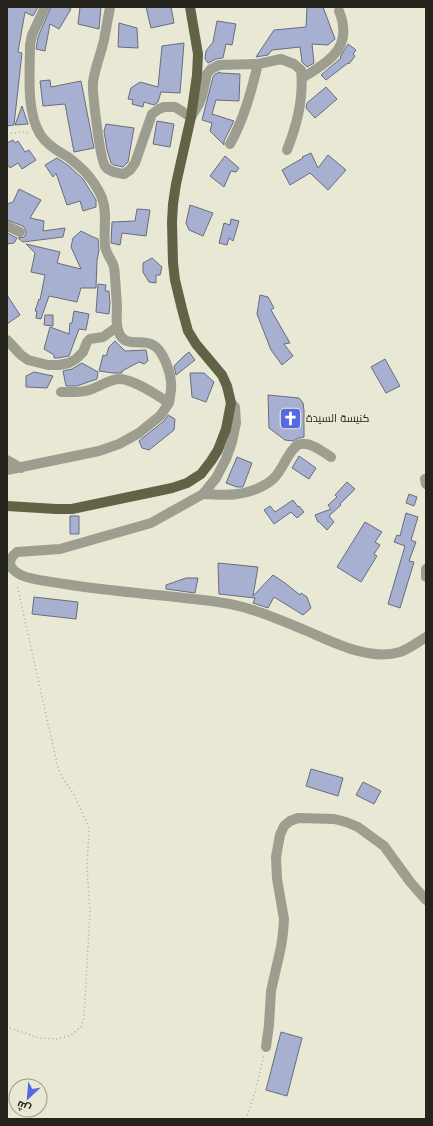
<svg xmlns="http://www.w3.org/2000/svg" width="433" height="1126" font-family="Jost,Cairo,sans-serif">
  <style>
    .building { fill: #a7b0d0; stroke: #686d7d }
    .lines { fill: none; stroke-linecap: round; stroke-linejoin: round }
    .path { stroke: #aaaa9a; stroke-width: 1.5; stroke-dasharray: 1 3; stroke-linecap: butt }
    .minor { stroke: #9d9e8f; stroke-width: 10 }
    .major { stroke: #626247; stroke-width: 10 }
    .labels { text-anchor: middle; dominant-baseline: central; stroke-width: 3.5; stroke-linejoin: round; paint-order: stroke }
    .poi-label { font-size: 11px; fill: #24241c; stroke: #e8e8d4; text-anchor: start }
  </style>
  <rect width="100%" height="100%" fill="#e8e8d4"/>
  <path class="building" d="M7,7H38L33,16L25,12L18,52L22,53L14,125L7,126Z
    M51,7H67L71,9L59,29L50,24L45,51L36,49L38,37Z
    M80,7H101L99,29L78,24Z
    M146,7H171L174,23L151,28Z
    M307,7H323L335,39L328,45L312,44L314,63L307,67L302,62L300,47L272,50L268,55L256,57L274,30L306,27Z
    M217,21L236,24L232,45L226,44L223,58L216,59L208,63L205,59L206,51L213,42Z
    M119,23L137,28L138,48L118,47Z
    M184,43L180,93L161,92L158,102L154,105L144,102L143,107L132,104L133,100L128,99L131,88L140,82L158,87L162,46Z
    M348,44L356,50L353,54L355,56L349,64L348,63L326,80L321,75L341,58L340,57Z
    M220,72V73L240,74L239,101L216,100L212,114L234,121L224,141V145L210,131L212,123L202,120L213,77L215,74Z
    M50,80L51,87L81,81L94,148L74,152L65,104L43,106L40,81Z
    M326,87L337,99L315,118L306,108L307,103Z
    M22,106L28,124L15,125Z
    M157,121L174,124L170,147L153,144Z
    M106,124L134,128L128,162L123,167L114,165L111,163L107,150L104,131Z
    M13,140L15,143L18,141L25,152L29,150L36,160L22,169L18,163L10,168L7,164V143Z
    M311,153L318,168L328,155L346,170L328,190L310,173L290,185L282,170L303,158L302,157Z
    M225,156L239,168L236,172L231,171L224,187L210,176Z
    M57,158L69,166L83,179L93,195L96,200V207L83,211L80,201L67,205L56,173L53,177L45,165Z
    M19,189L41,200L30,218L44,221L43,231L65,228L63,237L23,242L18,238L24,237L26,234V231L23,226L7,220V204L13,202Z
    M190,205L213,213L203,236L189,230L186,223Z
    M137,209L150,210L146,236L122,233L120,245L111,243L112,222L135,221Z
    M231,219L239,221L233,241L229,238L227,245L219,243L224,223L230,225Z
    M81,231L91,236L98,239L99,250L97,261L96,288H81L77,302L49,296L41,319L36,318L37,311H35L39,299L40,300L45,275L31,272L35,253L26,244L60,252L57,263L81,269L71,247L73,238Z
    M7,233L17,238L14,243L7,244Z
    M152,258L162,267L160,275H156V283L149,282L143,272V263Z
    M98,284L106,285L105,291H109L110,304L109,314L96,312Z
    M7,295L20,315L7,324Z
    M260,295L268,297L274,308L271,310L290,343L284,344L293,356L282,365L271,350L257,314Z
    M74,311L89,314L86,330L79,329L69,356L58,358H54V355L44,349L50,327L69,334L70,323H72Z
    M45,315H53V326L44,325Z
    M115,341L125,351L146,350L148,361L144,364L139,362L122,371V373H113L99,371L103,355L106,356L109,347Z
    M189,352L195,360L176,375L174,366L184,356Z
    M385,359L400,386L386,393L371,367Z
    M82,363L98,372L97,379L77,386H66L63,371L72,369Z
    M34,372L53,376L47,388L26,387V376Z
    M190,373H204L214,382L206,402L192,397Z
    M268,395L299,398L303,403L304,410V437L299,438L293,441L285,440L269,428Z
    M168,415L175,419L174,430L149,450L142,448L139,441L164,421Z
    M299,456L316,468L309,479L292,468Z
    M237,457L252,463L243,487H237L226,483Z
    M347,482L355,489L340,504L341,505L329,516L334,522L327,530L319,522H318L315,515L331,509L328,505L337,497L335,495Z
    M409,494L417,497L414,506L406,503Z
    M293,500L298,507L299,506L304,512L297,518L291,512L274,524L264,510L270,506L275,512Z
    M406,513L418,517L411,540L416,542L409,561L414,562L400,608L388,604L405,546L394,542L397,535L400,536Z
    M70,516H79V534H70Z
    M365,522L382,532L375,542L380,545L374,554L377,556L361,582L337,567Z
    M218,563L258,567L253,596L273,575L285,583L300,595L301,593L307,597L311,608L303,615L274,597L268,608L253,603L255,598L219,594Z
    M186,578H198L195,593L166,589V585Z
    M34,597L78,602L76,619L32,614Z
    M311,769L343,778L338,796L306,786Z
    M363,782L381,791L374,804L356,795Z
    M281,1032L302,1038L287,1096L266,1090Z"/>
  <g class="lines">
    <path class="path" d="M7,134L20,132L29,133
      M10,1028L39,1038L57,1039L71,1035L81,1027L84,1017L90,912L87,869L89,827L73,793L64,780L58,768L17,585
      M246,1119L255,1092L264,1055"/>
    <path class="minor" d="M45,7L32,35L30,45C30,71 26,112 40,134C46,144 58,151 68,157C83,168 95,181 102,198C108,214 103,230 105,246C106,252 108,255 111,260C114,265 115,272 115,278C116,287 116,296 117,305C117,315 115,326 120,335C126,347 143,339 153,345C163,350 170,371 171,382C172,389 170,396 169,403C157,395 132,378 118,379C108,380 99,387 89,390C80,393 70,392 61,392
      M110,7C108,18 106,29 104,40C101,54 95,67 93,82C92,92 100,159 105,166C109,172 117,173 124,174L130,170L135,163L152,114L159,109L164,107H175L191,117L199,104L202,96L207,74L211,69L219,65L258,64L281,59L294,64L301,70C304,97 297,125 287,150
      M302,78C320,67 347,53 343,27C343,22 341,16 339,11
      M230,144C244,119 251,92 258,64
      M7,226L20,232
      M7,340L21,355L28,360L48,365H59L69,363L76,359L83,352L87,342L90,339L103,337L117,327
      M231,403L235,407L236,423L232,442L226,459L216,478L203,494L151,523L60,549L17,552C6,561 9,569 21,575C32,580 52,582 65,584C108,591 151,594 194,599C216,601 236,604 256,611C274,617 290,624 307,631C335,643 369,661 400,652C409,649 418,642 426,637
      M7,460L21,468
      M7,470L99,451L119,444L139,433L160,416L169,403
      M425,479L426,484
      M203,494C214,494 226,496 237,494C249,493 264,487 273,479C283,471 290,445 301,444C311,442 323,452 331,457
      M426,569V577
      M266,1047L269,1025L271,991L281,947L283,933L284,919L277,879L276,857L280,835L284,826L290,821L298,818L334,819L346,822L358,827L384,846L411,883L426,900"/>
    <path class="major" d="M7,506L56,509H72L172,488L187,483L201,474L211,461L218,450L226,429L231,403L227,386L222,375L196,344L188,331L182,309L175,280L173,263L172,222L173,204L176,184L191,117L197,75L198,54L190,7"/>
  </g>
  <defs>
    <symbol id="church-square" viewBox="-11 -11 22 22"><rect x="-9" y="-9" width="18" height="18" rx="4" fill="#5569e0" stroke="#e8e8d4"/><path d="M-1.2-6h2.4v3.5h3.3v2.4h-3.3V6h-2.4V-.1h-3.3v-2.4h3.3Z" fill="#fff"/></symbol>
  </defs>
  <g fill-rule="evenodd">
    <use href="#church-square" x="278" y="406" width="25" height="25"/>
  </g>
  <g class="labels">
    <g class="poi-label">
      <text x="306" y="418">كنيسة السيدة</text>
    </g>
  </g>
  <rect width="433" height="1126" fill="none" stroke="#24241c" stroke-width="16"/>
  <g transform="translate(28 1098) rotate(206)"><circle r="19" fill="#e8e8d4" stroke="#9a9a8a"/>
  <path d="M0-3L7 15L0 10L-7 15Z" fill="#5569e0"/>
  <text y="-6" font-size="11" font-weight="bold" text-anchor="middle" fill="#24241c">ش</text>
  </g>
</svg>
